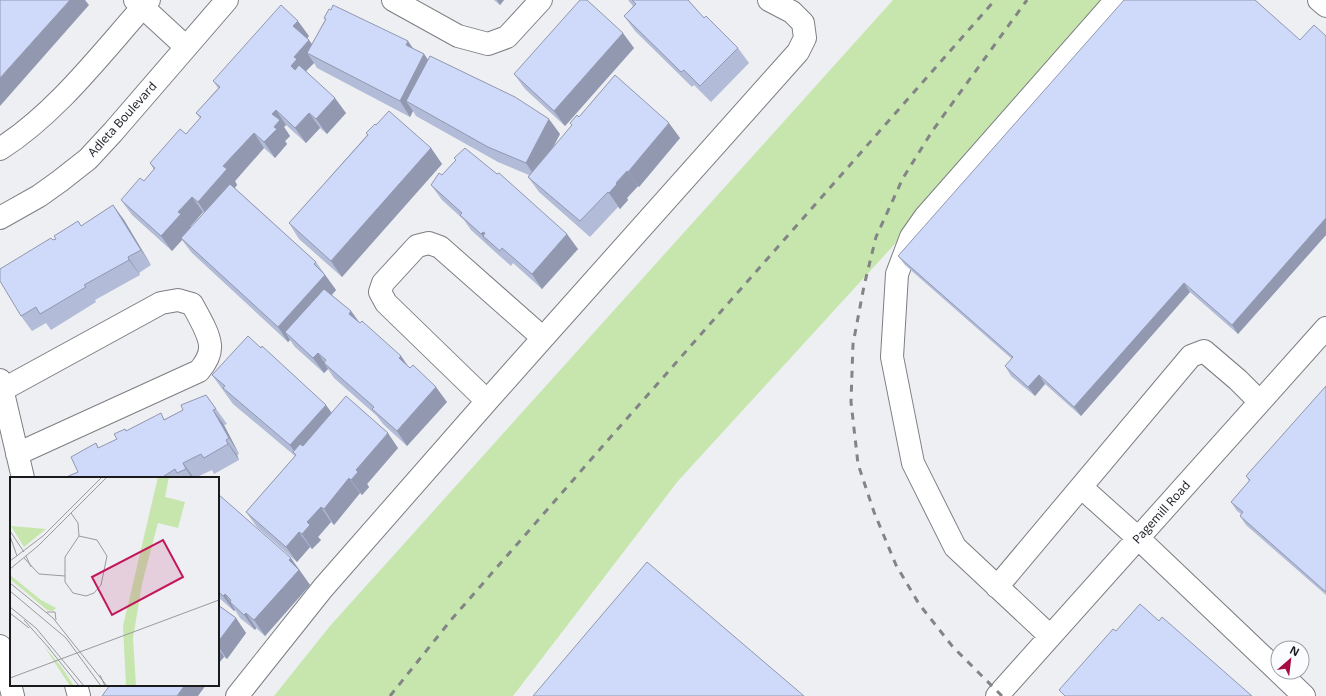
<svg xmlns="http://www.w3.org/2000/svg" width="1326" height="696" font-family="'Open Sans',sans-serif">
  <style>
    .green { fill: #c7e6ae }
    .lines { fill: none; stroke-linecap: round; stroke-linejoin: round }
    .minor-casing { stroke: #7d7e82; stroke-width: 24 }
    .minor { stroke: #fff; stroke-width: 22 }
    .rail { stroke: #838486; stroke-width: 3; stroke-dasharray: 7 7; stroke-linecap: butt }
    .wall { fill: #b2bbd7; fill-rule: evenodd }
    .shaded-wall { fill: #9198af }
    .building { fill: #cfd9fa; stroke: #9198af }
    .labels { text-anchor: middle; dominant-baseline: central; stroke-width: 3.5; stroke-linejoin: round; paint-order: stroke }
    .street-label { font-size: 12px; fill: #1a1a1b; stroke: #fbfcff }
    .inset-road { fill: none; stroke: #999a9c; stroke-width: 1 }
    .view { fill: #c2185b; fill-opacity: 0.15; stroke: #c2185b; stroke-width: 2 }
    .inset-edge { fill: none; stroke: #1a1a1b; stroke-width: 2 }
  </style>
  <rect width="100%" height="100%" fill="#edeff2"/>
  <path class="green" d="M893,0H1118L678,481L513,696H274L330,626Z"/>
  <g class="lines">
    <defs>
      <path id="minor" d="M135,0L186,47
        M393,0L458,36L488,44L507,37L541,0
        M1319,0L1326,6
        M0,149C58,112 103,51 149,0
        M0,218L39,196L60,181L88,159L113,132L227,0
        M0,380L23,478
        M2,390L161,303L178,300L192,304C198,315 209,333 210,345C211,355 205,364 199,371L17,454
        M487,401L543,338
        M1081,487L1138,538L1278,671
        M997,587L1191,356L1204,351L1238,380L1260,402
        M1050,636L955,547L913,463L892,357L897,274L911,237L925,217L1116,0
        M0,646L13,696
        M1279,672L1304,696
        M76,685L79,696
        M237,696L323,588L487,401L386,303L380,292L383,283L417,246L429,243L440,247L543,338L798,52L805,38L803,23L792,12L769,0
        M997,696L1326,328"/>
    </defs>
    <use href="#minor" class="minor-casing"/>
    <use href="#minor" class="minor"/>
    <path class="rail" d="M390,696L451,620L608,440L995,0
      M1002,696L953,647L919,604L896,565L874,512L858,464L851,402L853,344L864,286L876,237L903,178L933,130L1027,0"/>
  </g>
  <path class="wall" d="M494,0H504L500,5Z
    M628,0H688L704,18L738,48L749,63L711,102L694,85L692,87L635,31L624,16L633,6Z
    M324,18L414,49L424,54L428,60L560,134L553,148L572,126L570,123L579,117L680,138L639,187L638,186L627,198L628,200L620,209L618,207L590,237L539,192L528,177L529,175L498,162L416,116L413,111L410,117L317,68L314,63L306,71L346,113L327,134L320,128L306,143L286,125L284,127L290,136L285,141L287,144L275,158L264,148L235,181L237,185L235,188L316,262L336,290L332,295L351,311L359,322L401,356L408,366L447,402L407,446L383,424L377,416L334,378L328,369L324,373L295,347L290,340L288,342L192,253L182,240L172,251L132,215L121,200L144,181L154,170L150,163L186,134L200,118L196,113L218,88L213,81L309,36L307,38L312,44L325,20ZM203,212L204,213L190,228V227Z
    M1326,36V235L1238,334L1190,292L1081,416L1045,384L1035,396L1011,376L1005,366L1012,359L905,265L898,256L1300,40Z
    M634,48L565,126L525,89L514,74Z
    M376,125L431,148L442,164L342,277L299,239L289,223L367,135L366,133Z
    M454,158L578,249L542,289L513,263L511,266L494,251L492,249L471,230L464,220L442,200L431,185L442,175L456,160Z
    M113,205L124,220L151,265L139,273L140,275L95,300L96,302L51,330L46,323L32,331L21,316L53,240L81,226Z
    M212,375L331,413L398,448L367,484L369,487L362,495L360,493L334,525L331,522L318,537L321,540L312,549L310,547L297,562L257,527L246,512L295,456L233,404Z
    M1326,386V595L1246,525L1240,516L1241,514L1237,511L1231,502L1249,481L1246,476Z
    M206,395L227,424L224,425L239,454L237,455L239,460L214,474L212,470L195,478H64L78,472L96,443L99,448L117,439L126,431L165,419L183,410Z
    M218,494L298,568L310,585L265,636L256,628L255,630L240,618L235,610L234,611L218,597Z
    M218,605L236,618L246,633L227,659L224,657L218,664Z"/>
  <path class="shaded-wall" d="M70,0H85L89,5L0,106V78Z
    M497,0H504L500,5Z
    M298,21L309,36L304,42L293,26Z
    M623,33L634,48L565,126L554,111Z
    M309,40L320,56L307,53L314,63L305,72L301,82L291,66L294,57Z
    M408,41L419,57L406,45Z
    M424,54L435,70L406,101L413,111L410,117L400,101Z
    M335,98L346,113L327,134L316,119Z
    M276,110L286,125L284,127L290,136L285,141L287,144L275,158L264,142L272,114Z
    M309,113L320,128L306,143L295,128Z
    M549,119L560,134L536,178L526,163Z
    M669,123L680,138L639,187L628,172Z
    M254,133L264,148L235,181L237,185L208,217L198,202L223,166Z
    M431,148L442,164L342,277L331,261Z
    M627,171L638,186L627,198L628,200L620,209L609,193L616,183Z
    M192,197L203,212L190,227L192,230L181,238L182,240L172,251L161,236L178,212Z
    M113,205L124,220L151,265L141,250Z
    M1326,218V235L1238,334L1232,325Z
    M483,232L490,242L483,236L492,249L481,234Z
    M567,234L578,249L542,289L532,274Z
    M128,257L139,273L140,275L129,260Z
    M325,275L336,290L292,338L285,332L290,340L288,342L278,327Z
    M1184,283L1190,292L1081,416L1074,407Z
    M351,311L362,326L349,314Z
    M318,353L326,365L324,363L328,369L324,373L313,358Z
    M401,356L412,372L399,358Z
    M1039,375L1045,384L1035,396L1028,387Z
    M436,387L447,402L407,446L397,431Z
    M326,405L337,420L300,460L290,445Z
    M213,410L224,425L239,454L229,438Z
    M388,433L398,448L367,484L369,487L362,495L351,480L356,470Z
    M226,440L237,455L239,460L228,444Z
    M183,463L194,478H192L186,469Z
    M349,478L360,493L334,525L324,509Z
    M321,507L331,522L318,537L321,540L312,549L302,534L307,522Z
    M299,532L310,547L297,562L286,547Z
    M291,558L310,585L265,636L254,620L289,560Z
    M225,594L232,605L230,602L235,610L234,611L223,596Z
    M246,613L256,628L255,630L244,615Z
    M236,618L246,633L227,659L218,646V642Z
    M218,648L224,657L218,664Z
    M185,685H206L198,696H177Z"/>
  <path class="building" d="M0,0H70L0,78Z
    M580,0H587L623,33L554,111L514,74Z
    M632,0H688L704,18L706,16L738,48L700,86L684,70L681,72L624,16L636,4Z
    M1124,0H1255L1300,40L1314,25L1326,36V218L1232,325L1184,283L1074,407L1039,375L1028,387L1005,366L1013,357L898,256Z
    M281,5L298,21L293,26L309,40L294,57L297,59L291,66L295,70L299,65L335,98L316,119L309,113L295,128L276,110L272,114L280,120L274,127L277,129L264,142L254,133L223,166L227,169L198,202L192,197L178,212L181,214L161,236L121,200L140,178L144,181L155,168L150,163L180,129L186,134L201,117L196,113L220,87L213,81Z
    M333,5L408,41L406,45L424,54L400,101L307,53L326,19L324,18L329,9L331,10Z
    M430,56L515,97L549,119L526,163L488,147L406,101Z
    M615,75L669,123L628,172L627,171L616,183L617,184L609,193L608,192L580,221L528,177L572,125L570,123L577,115L579,117Z
    M389,111L431,148L331,261L289,223L368,135L366,133L375,124L376,125Z
    M465,148L497,174L499,173L567,234L532,274L502,248L500,251L483,236L485,233L483,232L481,234L460,215L462,213L431,185L439,173L442,175L456,160L454,158Z
    M230,184L316,262L314,264L325,275L278,327L181,238Z
    M113,205L141,250L128,257L129,260L84,285L86,287L40,314L36,307L21,316L0,281V269L51,238L53,240L56,239L54,236L78,221L81,226Z
    M324,289L351,311L349,314L360,323L362,321L401,356L399,358L410,368L413,365L436,387L397,431L372,409L374,407L324,363L326,360L318,353L313,358L285,332Z
    M248,336L261,348L262,346L326,405L290,445L223,388L225,386L212,375Z
    M1326,386V592L1240,516L1243,512L1231,502L1250,480L1246,476Z
    M206,395L216,409L213,410L229,438L226,440L228,444L204,458L201,454L183,463L186,469L177,473L175,469L161,478H64L78,472L71,457L96,443L98,448L117,439L114,434L125,429L126,431L161,413L164,420L183,410L181,405Z
    M346,396L388,433L356,470L358,472L351,480L349,478L324,509L321,507L307,522L310,525L302,534L299,532L286,547L246,512L296,455L293,452L300,444L303,446Z
    M218,494L291,558L289,560L299,570L254,620L246,613L244,615L230,602L231,600L225,594L223,596L218,591Z
    M647,562L804,696H533Z
    M1140,604L1159,621L1162,617L1252,696H1065L1059,690L1113,629L1116,631Z
    M218,605L236,618L218,642Z
    M110,685L112,687L113,685H185L177,696H102Z"/>
  <g class="labels">
    <g class="street-label">
      <text transform="translate(122 119) rotate(-48)">Adleta Boulevard</text>
      <text transform="translate(1161 512) rotate(-48)">Pagemill Road</text>
    </g>
  </g>
  <g transform="translate(10 477)">
    <rect width="209" height="209" fill="#edeff2"/>
    <path d="M148,0H159L155,20L175,25L168,51L148,46L132,107L123,161L126,209H116L113,149ZM1,49L36,52L14,70ZM0,98L31,123L46,131L43,134L37,133L0,102ZM34,169L53,192L64,209H60Z" fill="#c7e6ae"/>
    <path class="inset-road" d="M61,36L68,46L69,59L55,80V105L63,116L76,119L84,116L91,108L97,79L87,63L69,59M0,54L14,75M0,59L7,79M16,79L21,90M14,81L29,97L55,99M0,84L33,59L92,0M0,92L28,69L97,0M0,106L43,141L97,209M0,114L56,161L91,209M0,130L26,151L74,209M37,135H45L46,143M0,136L19,151M14,143L39,171M38,170L69,209M90,198L95,209M0,201L209,123"/>
    <path class="view" d="M153,63L173,100L102,138L82,100Z"/>
    <rect width="209" height="209" class="inset-edge"/>
  </g>
  <g transform="translate(1290 660) rotate(28)"><circle r="19" fill="#fbfcff" stroke="#a1a2a4"/>
  <path d="M0-3L7 15L0 10L-7 15Z" fill="#a50d41"/>
  <text y="-6" font-size="11" font-weight="bold" text-anchor="middle" fill="#1a1a1b">N</text>
  </g>
</svg>
